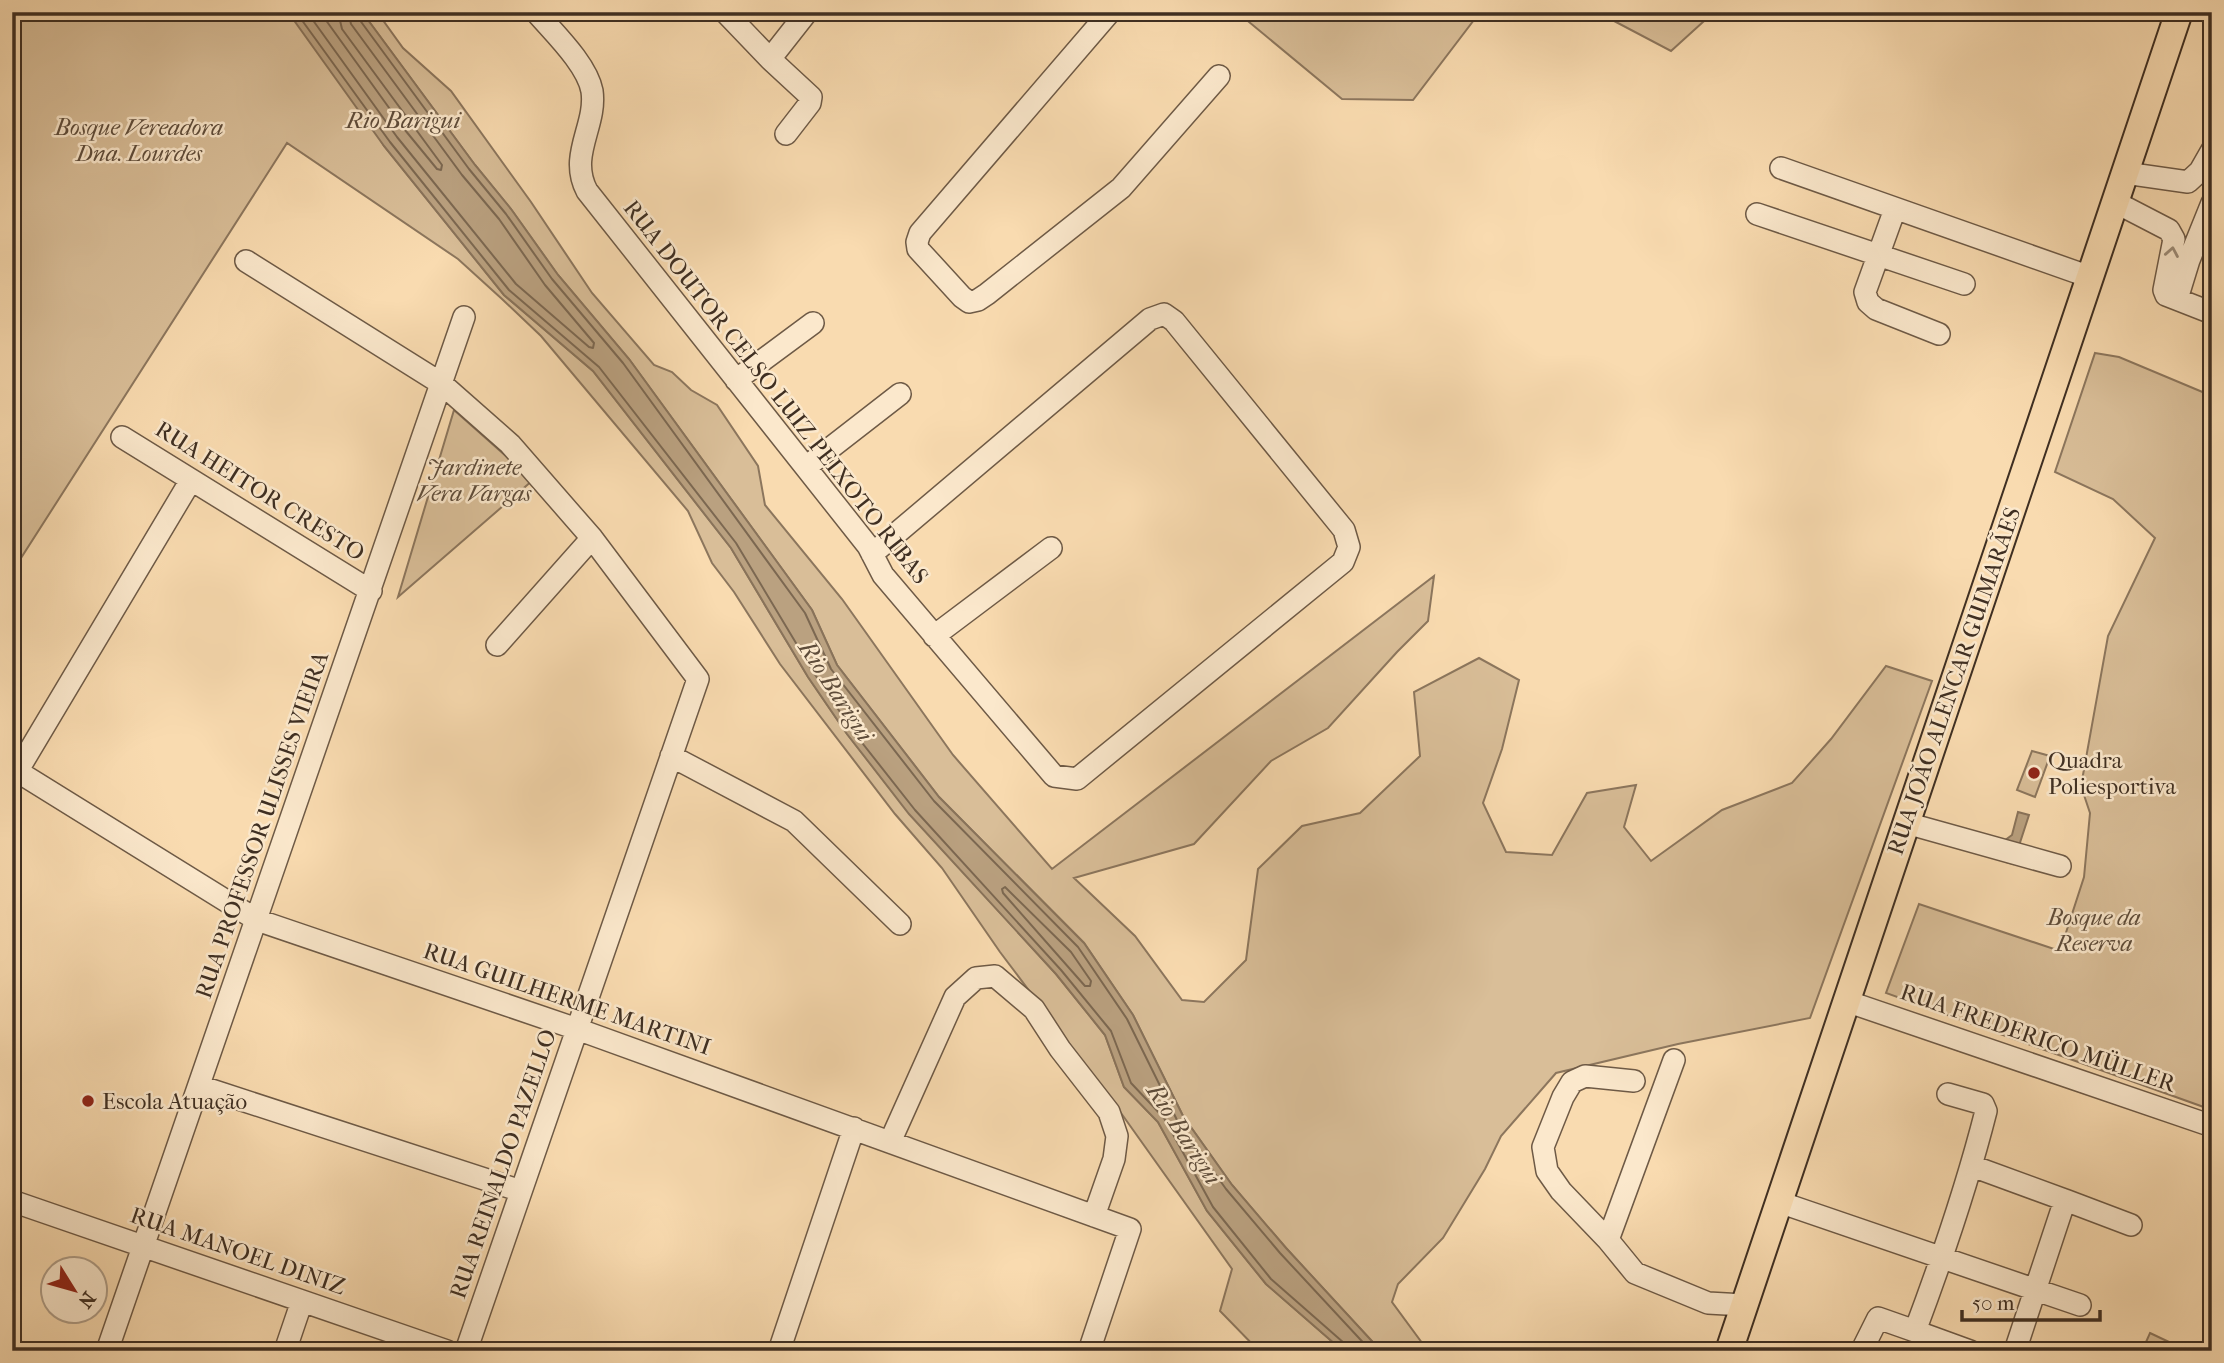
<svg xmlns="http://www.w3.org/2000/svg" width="2224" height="1363" font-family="'IM FELL French Canon',serif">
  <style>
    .green { fill: #d9be98; stroke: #8c765d; stroke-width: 2 }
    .water { fill: #baa180; stroke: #89735a; stroke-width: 2 }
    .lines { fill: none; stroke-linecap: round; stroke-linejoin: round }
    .shore { stroke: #7c6851; stroke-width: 2 }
    .minor-casing { stroke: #6e5a46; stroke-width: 24 }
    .major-casing { stroke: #3f2f22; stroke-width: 30 }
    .minor { stroke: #fbe8cc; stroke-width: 21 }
    .major { stroke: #f9dbb0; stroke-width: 26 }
    .oneway { stroke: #9d8c77 }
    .poi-dot { fill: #8f2418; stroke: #fbe8cc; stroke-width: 2.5 }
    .labels { text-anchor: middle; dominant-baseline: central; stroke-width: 5; stroke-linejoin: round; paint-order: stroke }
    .park-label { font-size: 23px; font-style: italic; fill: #5e4c3a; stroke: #fbe8cc }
    .street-label { font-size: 23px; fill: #3f2f22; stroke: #fbe8cc }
    .poi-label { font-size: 23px; fill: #3f2f22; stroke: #fbe8cc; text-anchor: start }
    .water-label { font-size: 24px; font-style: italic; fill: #5e4c3a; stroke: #fbe8cc }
  </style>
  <rect width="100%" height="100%" fill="#f9dbb0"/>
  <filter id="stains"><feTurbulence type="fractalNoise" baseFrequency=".00286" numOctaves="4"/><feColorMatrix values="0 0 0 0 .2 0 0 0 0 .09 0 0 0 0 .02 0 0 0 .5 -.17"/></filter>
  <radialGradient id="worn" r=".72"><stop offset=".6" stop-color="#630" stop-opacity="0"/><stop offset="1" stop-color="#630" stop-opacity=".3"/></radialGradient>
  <path class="green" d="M12,12H309L384,146L504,295L593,371L731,548L808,677L847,734L910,814L1056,974L1105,1035L1124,1087L1158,1122L1207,1211L1266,1284L1343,1351H1259L1220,1311L1232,1269L1121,1113L1000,952L942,868L895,814L780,664L734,592L712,563L688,511L541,336L502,299L458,259L287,143L12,572Z
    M362,12H377L403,48L451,91L531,202L592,293L654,365L672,372L691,390L717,405L758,466L765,505L842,599L953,755L1052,869L1434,576L1428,621L1397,652L1328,728L1271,761L1194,844L1074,878L1135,936L1182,1000L1204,1002L1246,960L1258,869L1302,826L1360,813L1420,756L1414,692L1479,658L1519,680L1502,749L1483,803L1506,852L1552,855L1587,793L1636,785L1624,827L1651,861L1722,810L1792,783L1831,739L1886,666L1932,681L1810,1018L1678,1044L1556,1073L1501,1136L1485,1169L1443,1238L1398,1284L1392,1302L1428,1351H1381L1286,1248L1232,1185L1183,1116L1133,1015L1084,943L939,797L837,665L812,610L629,359L558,275L511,209L475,165Z
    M1237,12H1480L1413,100L1342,99Z
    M1597,12H1714L1671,51Z
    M2095,353L2119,357L2212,396V1110L1886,993L1919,904L2060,951L2084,877L2090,813L2081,786L2108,636L2155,538L2113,499L2055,472Z
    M454,410L533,480L398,597Z
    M2032,751L2050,756L2035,797L2017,790Z
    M2150,1333L2188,1351H2142Z"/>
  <path class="water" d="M288,12H362L475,165L511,209L558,275L629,359L812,610L837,665L939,797L1084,943L1133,1015L1183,1116L1232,1185L1286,1248L1381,1351H1343L1266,1284L1207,1211L1158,1122L1124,1087L1105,1035L1056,974L909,814L847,734L808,677L731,548L593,371L504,295L384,146Z
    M2018,812L2029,815L2013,864L2006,862L2004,841L2012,835Z"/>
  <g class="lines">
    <path class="shore" d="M296,12L390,142L509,290L599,367L736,543L814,673L852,730L915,810L1061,970L1111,1031L1131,1083L1164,1118L1213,1207L1271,1279L1344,1343L1347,1351
      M307,12L397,137L516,284L589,347L593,348L594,343L545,285L499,219L462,175L351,24L348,12
      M320,12L405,130L437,169L441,170L442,165L342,29L338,12
      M357,12L359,19L469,169L506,214L552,279L623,363L805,613L831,669L934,801L1078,947L1127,1019L1177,1120L1226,1189L1280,1253L1371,1351
      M1005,887L1071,952L1091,981L1090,986H1085L1003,893L1002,889Z"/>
    <defs>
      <path id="minor" d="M536,12C553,32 587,64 592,91C597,126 568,155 587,191L868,546L883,575L1054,776L1077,779L1343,562L1349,547L1344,530L1174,321L1164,314L1150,319L872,554
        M725,12L770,59L811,97L810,103L786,134
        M1110,12L920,233L917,242L918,249L962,297L969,302L978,300L987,294L1121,188L1219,76
        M770,59L807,12
        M1781,168L2090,277
        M2125,173L2188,182L2200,171L2212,150
        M2115,202L2169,230L2174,239L2164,290L2166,295L2212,313
        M1895,209L1865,292L1868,302L1876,309L1939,334
        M1757,214L1964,284
        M246,261L442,384L510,444L592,538L698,679L466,1351
        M2177,299L2189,260L2212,203
        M736,380L813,323
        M122,437L371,591
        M806,467L900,394
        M934,636L1051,548
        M497,645L592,538
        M671,756L794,821L900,924
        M12,768L257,920L577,1029L1130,1229L1089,1351
        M12,780L191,480
        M1906,823L2060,866
        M1846,1001L2212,1126
        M1634,1081L1585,1076L1572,1082L1563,1097L1543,1147L1547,1171L1561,1191L1608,1240L1635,1273L1708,1303L1744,1305
        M199,1086L521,1191
        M890,1142L955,997L976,978L995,976L1034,1009L1060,1049L1109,1112L1117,1136L1114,1159L1094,1216
        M1972,1166L2065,1200L2015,1351
        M2065,1200L2131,1225
        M12,1201L447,1351
        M1779,1202L2080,1305
        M1608,1240L1674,1060
        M1915,1331L1970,1351
        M1863,1348L1878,1318L1915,1331C1942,1259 1967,1186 1986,1111L1983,1104L1948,1094
        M107,1351L464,317
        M285,1351L302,1301
        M779,1351L854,1128"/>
      <path id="major" d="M1729,1351L2179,12"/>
    </defs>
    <use href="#minor" class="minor-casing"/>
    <use href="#major" class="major-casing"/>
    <use href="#minor" class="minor"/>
    <use href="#major" class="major"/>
  </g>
  <defs><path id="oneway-chevron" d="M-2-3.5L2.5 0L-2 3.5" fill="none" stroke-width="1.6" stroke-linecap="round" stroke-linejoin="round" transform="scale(1.75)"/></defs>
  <use class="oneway" href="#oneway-chevron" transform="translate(2172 252) rotate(-80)"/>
  <g class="poi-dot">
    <circle cx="2034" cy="773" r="7"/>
    <circle cx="88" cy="1101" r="7"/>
  </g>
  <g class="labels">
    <g class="park-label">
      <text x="139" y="127">Bosque Vereadora<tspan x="139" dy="26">Dna. Lourdes</tspan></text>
      <text x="474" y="467">Jardinete<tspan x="474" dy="26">Vera Vargas</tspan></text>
      <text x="2094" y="917">Bosque da<tspan x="2094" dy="26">Reserva</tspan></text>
    </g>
    <g class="street-label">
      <text transform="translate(776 392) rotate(52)">RUA DOUTOR CELSO LUIZ PEIXOTO RIBAS</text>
      <text transform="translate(260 491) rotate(32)">RUA HEITOR CRESTO</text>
      <text transform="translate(1954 681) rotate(-71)">RUA JOÃO ALENCAR GUIMARÃES</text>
      <text transform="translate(262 825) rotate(-71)">RUA PROFESSOR ULISSES VIEIRA</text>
      <text transform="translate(567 999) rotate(19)">RUA GUILHERME MARTINI</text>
      <text transform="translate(2038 1038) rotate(19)">RUA FREDERICO MÜLLER</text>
      <text transform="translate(503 1164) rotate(-71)">RUA REINALDO PAZELLO</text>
      <text transform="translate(238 1251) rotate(19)">RUA MANOEL DINIZ</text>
    </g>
    <g class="poi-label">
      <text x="2048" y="760">Quadra<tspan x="2048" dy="26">Poliesportiva</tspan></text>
      <text x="102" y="1101">Escola Atuação</text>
    </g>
    <g class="water-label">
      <text x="403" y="120">Rio Barigui</text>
      <text transform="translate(836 691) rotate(57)">Rio Barigui</text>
      <text transform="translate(1184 1134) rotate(57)">Rio Barigui</text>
    </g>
  </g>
  <rect width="2224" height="1363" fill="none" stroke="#f9dbb0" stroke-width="42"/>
  <rect x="14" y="14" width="2196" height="1335" fill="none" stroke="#3f2f22" stroke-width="3.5"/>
  <rect x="21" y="21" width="2182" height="1321" fill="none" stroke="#3f2f22" stroke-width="2"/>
  <g transform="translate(74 1290) rotate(127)"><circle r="33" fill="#fbe8cc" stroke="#b09e88" stroke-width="2"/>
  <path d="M0-5L12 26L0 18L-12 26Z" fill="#8f2418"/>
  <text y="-10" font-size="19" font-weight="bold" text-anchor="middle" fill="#3f2f22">N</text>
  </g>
  <path d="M1962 1310v10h138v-10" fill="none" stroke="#3f2f22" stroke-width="3.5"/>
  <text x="1972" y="1310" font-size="21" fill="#3f2f22" stroke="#fbe8cc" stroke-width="5" paint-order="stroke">50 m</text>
  <rect width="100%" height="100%" filter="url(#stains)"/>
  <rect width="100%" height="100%" fill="url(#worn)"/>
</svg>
